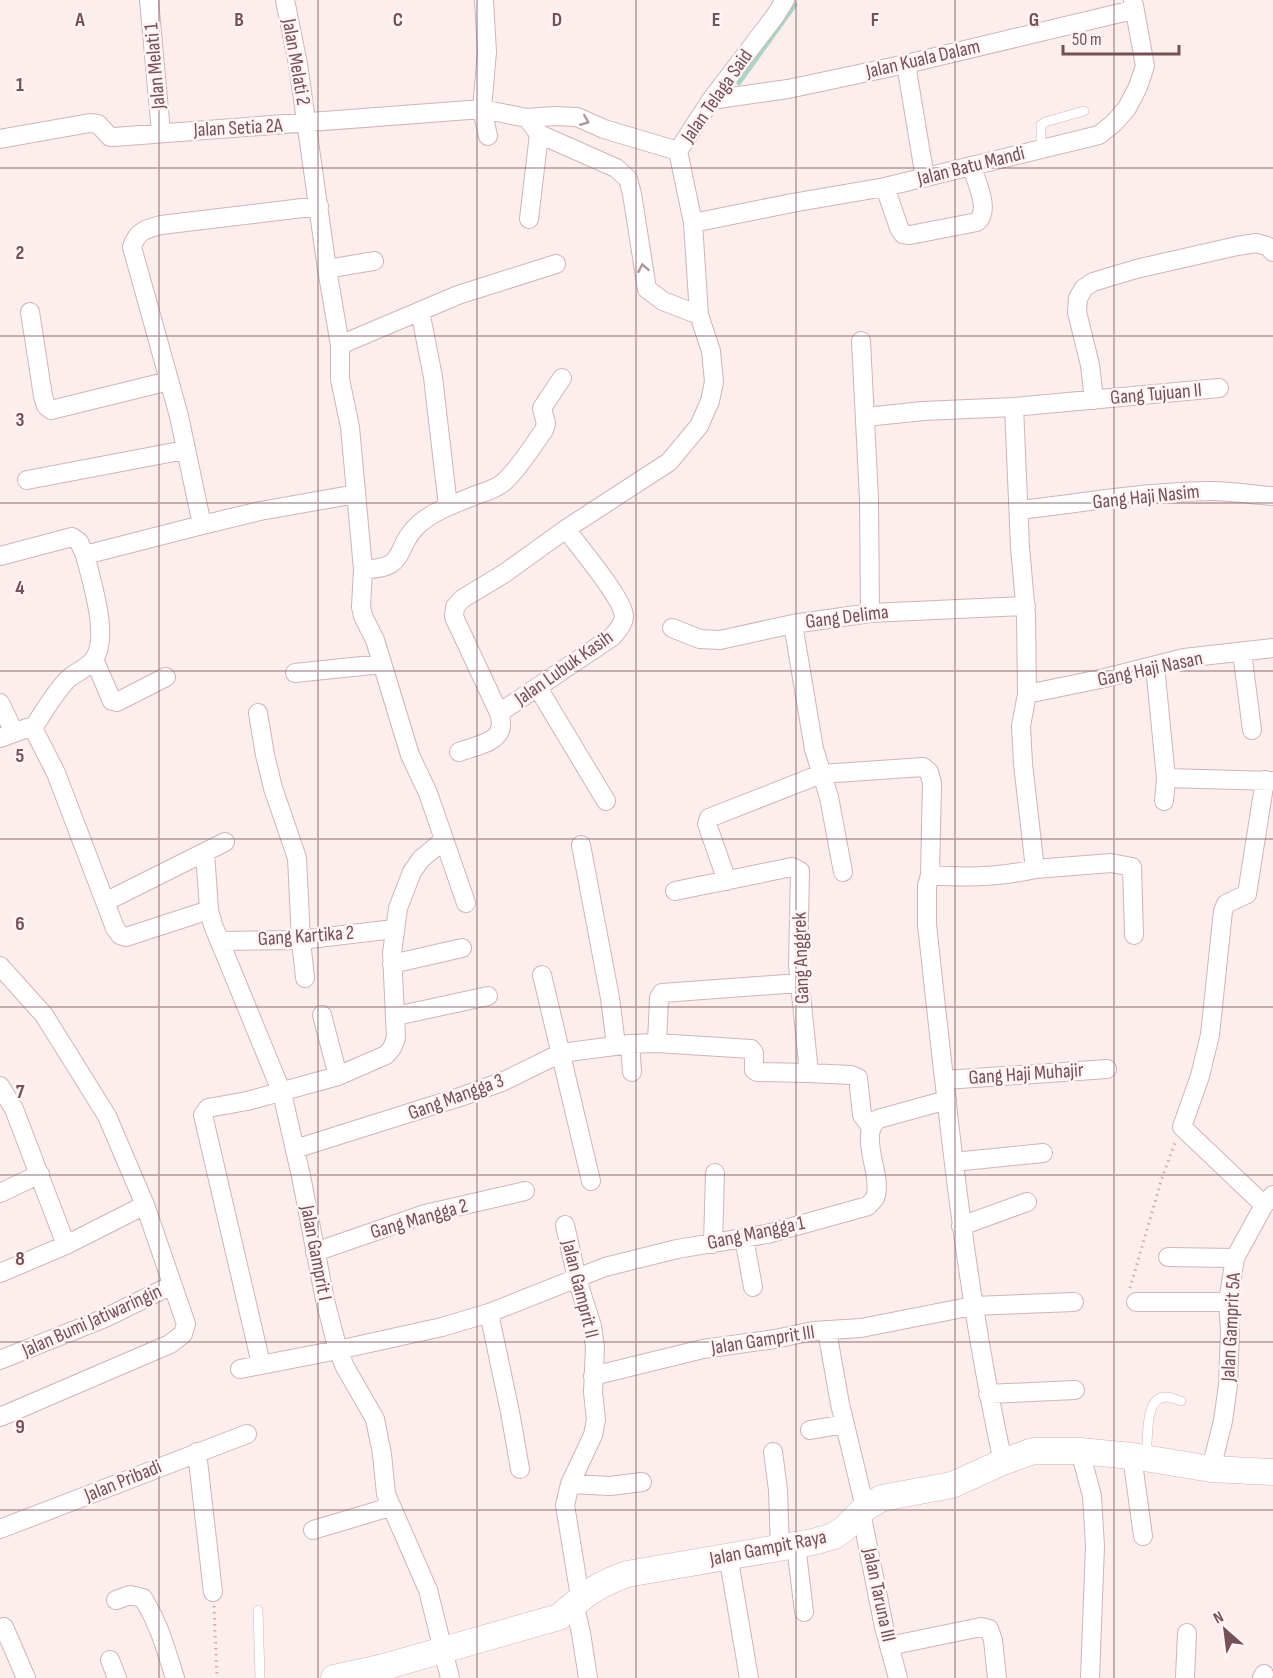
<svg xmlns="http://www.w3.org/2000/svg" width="1273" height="1678" font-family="'Sofia Sans Condensed',sans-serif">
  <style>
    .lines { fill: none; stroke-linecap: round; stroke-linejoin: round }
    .stream { stroke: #a8d6c4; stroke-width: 4.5 }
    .lane-casing { stroke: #d0b4b8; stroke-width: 10 }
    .street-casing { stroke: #d0b4b8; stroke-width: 20 }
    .secondary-casing { stroke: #d3b2b5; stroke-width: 27 }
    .path { stroke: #d5a8af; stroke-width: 3; stroke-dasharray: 1.5 4.5; stroke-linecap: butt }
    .lane { stroke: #fff; stroke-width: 9 }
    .street { stroke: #fff; stroke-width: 18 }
    .secondary { stroke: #fff; stroke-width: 26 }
    .oneway { stroke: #ad969a }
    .grid { fill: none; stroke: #765057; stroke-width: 1.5; stroke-opacity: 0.55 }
    .labels { text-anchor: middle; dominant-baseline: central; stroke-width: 5; stroke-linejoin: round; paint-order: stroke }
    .street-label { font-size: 20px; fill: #765057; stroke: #fef4f3 }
    .grid-label { font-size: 20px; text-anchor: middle; font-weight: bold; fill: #765057; stroke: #fef4f3; stroke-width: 5; stroke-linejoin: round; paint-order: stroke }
  </style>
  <rect width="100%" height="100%" fill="#fceeed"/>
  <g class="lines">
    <path class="stream" d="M739,83L795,5"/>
    <defs>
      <path id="lane" d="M1041,150V125L1045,122L1084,111
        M1146,1456C1149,1440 1143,1396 1167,1397C1171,1397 1177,1400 1181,1401
        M258,1610L260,1678"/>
      <path id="street" d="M149,0L161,132
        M285,0L298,64L327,269L340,345V379L350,427L363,569L361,607L363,616L375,640L410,755L428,793L466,903
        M484,0L487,52L482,109L488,136
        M906,64L925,178
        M711,100L788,89L906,64L1133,10
        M527,118L539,134L616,168L628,179L632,194L647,289L663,301L699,315
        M0,139L90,123L98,124L110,137H114L482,109L527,118L554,116L577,117L604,129L678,151
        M678,151L711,100L775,16L785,0
        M885,187L899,228L903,234L910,235L977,222C991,210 976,182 972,167
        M529,219L539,134
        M693,223L792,203L885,187L1099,135L1114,123L1127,108L1138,87L1145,66L1133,0
        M327,269L374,261
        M420,311L433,377L448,506
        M30,312L43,396L46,406L51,410L169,381
        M861,341L869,499L870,613
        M340,345L458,295L556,264
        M1094,400L1090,365L1077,312L1078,298L1084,288L1093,282L1136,269L1237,246L1256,243L1267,246L1273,252
        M866,417L923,411L1014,407
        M27,480L185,450
        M1019,510C1083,503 1148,491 1213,491C1233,491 1253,495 1273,496
        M202,525L260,511L356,494
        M566,529C578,546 623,598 624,616C624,624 617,631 612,637L499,713L454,617L455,607L462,599L505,573L566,529L669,462L699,426L710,401L714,382L711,351L699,315L693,223L678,151
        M0,556L72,537L79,542L85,555
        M363,569C409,570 393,547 419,524C435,510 457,503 476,495C485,492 498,488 505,481C520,467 532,447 544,430L546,424L542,408L562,378
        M793,624L814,749L829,797L843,872
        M672,628L700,639L720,640L793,624L870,613L1026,606
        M1242,652L1252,730
        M94,659L112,701L117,702L166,677
        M1155,666L1166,778L1273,781
        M295,673L381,664
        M538,688L606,801
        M1027,694L1105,678L1184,658L1273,648
        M0,703L14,732
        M258,713L265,755L273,788L297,858L301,940L305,978
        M33,728C44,712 54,693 68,679C76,672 88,668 94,659C110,637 91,580 85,555L202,525L179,416L132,247C137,231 146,229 161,225L319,206
        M33,728L56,773L115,928L120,935L126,937L209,910
        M0,738L27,728H33
        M459,752C480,744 509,742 499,713
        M1164,801L1166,778
        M581,845L610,998L616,1045
        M205,852L209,910L213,925L282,1093L301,1176L325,1300L338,1350L345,1367L375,1419L382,1454L386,1494L428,1590L450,1678
        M1035,869L1111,863L1132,867L1134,935
        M727,881L707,824L709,818L821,774L923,767L929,772L932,783L930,875
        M675,891L792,867L800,871L798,964L809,1073L851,1075L858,1078L862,1115L871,1127
        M105,902L225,842
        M219,941L301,940L394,929
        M392,964L462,948
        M0,966L44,1015L107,1116L145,1205L186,1324L183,1334L170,1344L0,1417
        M542,975L591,1181
        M322,1015L338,1076
        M396,1016L488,996
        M657,1043L659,998L662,993L799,983
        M630,1044L657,1043L751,1049L754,1053V1070L757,1072L809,1073
        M945,1080L1107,1069
        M0,1086L14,1109L66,1245L145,1205
        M295,1149L463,1096L504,1081L561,1053L630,1044L632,1072
        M954,1162L1043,1153
        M0,1193L40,1174
        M1264,1205L1182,1127L1200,1076L1210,1035L1223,911L1226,904L1247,894L1265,780
        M565,1225L577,1279L592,1326L595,1347L593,1392L596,1420L593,1435L570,1484L565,1505L580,1597
        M961,1226L1027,1202
        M744,1238L753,1287
        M713,1244L715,1173
        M315,1252L425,1214L525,1191
        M1168,1257L1235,1258
        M0,1273L66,1245
        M1136,1302H1228
        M489,1313L510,1412L520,1469
        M827,1331L840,1404L865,1508
        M0,1360L105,1318L172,1285
        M261,1364L203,1115L208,1108L247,1101L338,1076L386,1055L392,1048L396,1038L392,953L398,908L412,872L421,859L444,840
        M240,1369L338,1350L442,1327L489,1313L605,1267L677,1249L767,1234L868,1206C870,1203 873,1201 875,1198C884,1177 857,1135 878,1119L947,1100
        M593,1376L703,1349L775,1339L813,1331L861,1328L973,1306L1074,1302
        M988,1394L1075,1390
        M810,1430L845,1424
        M1080,1451L1092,1496L1095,1546L1090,1678
        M197,1452L213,1592
        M773,1452L778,1490L780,1548
        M1132,1456L1143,1536
        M1003,1462C964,1285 947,1105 927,925V886L930,875C966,878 1001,877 1035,869L1023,764L1021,726L1027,694L1026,614L1020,547L1014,407L1219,388
        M1211,1469L1223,1421L1228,1385L1230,1330L1228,1302L1235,1258L1264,1205L1273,1195
        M570,1484L610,1486L642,1482
        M861,1512L884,1627L898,1678
        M0,1529L247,1434
        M313,1530L390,1507
        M796,1545L804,1612
        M728,1555L749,1678
        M116,1600L130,1595L143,1598C160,1626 165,1647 175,1678
        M574,1603L581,1633L588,1678
        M4,1627L26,1678
        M889,1646L981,1627L989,1629L993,1640L997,1678
        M110,1660L117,1678
        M1185,1678L1187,1633
        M1262,1678L1264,1674"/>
      <path id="secondary" d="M334,1678L380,1668L559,1617C583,1596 596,1585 627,1574L813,1542L834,1536L844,1529L865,1508L882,1498L952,1485L1003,1462L1033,1451H1080L1132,1456L1211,1469L1273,1472"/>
    </defs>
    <use href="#lane" class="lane-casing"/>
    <use href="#street" class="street-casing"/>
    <use href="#secondary" class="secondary-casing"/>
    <path class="path" d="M1130,1288L1162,1178L1175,1143
      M214,1606L217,1678"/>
    <use href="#lane" class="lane"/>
    <use href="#street" class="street"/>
    <use href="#secondary" class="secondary"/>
  </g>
  <defs><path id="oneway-chevron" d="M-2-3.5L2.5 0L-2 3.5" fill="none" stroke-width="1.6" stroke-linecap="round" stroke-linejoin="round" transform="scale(1.5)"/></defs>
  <g class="oneway">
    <use href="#oneway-chevron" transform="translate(585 121) rotate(22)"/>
    <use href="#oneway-chevron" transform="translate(643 268) rotate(-100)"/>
  </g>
  <path class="grid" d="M159,0V1678M318,0V1678M477,0V1678M636,0V1678M796,0V1678M955,0V1678M1114,0V1678M0,168H1273M0,336H1273M0,503H1273M0,671H1273M0,839H1273M0,1007H1273M0,1175H1273M0,1342H1273M0,1510H1273"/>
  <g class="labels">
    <g class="street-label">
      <text transform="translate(923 59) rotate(-13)">Jalan Kuala Dalam</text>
      <text transform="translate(296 62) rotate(80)">Jalan Melati 2</text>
      <text transform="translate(155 66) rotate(-95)">Jalan Melati 1</text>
      <text transform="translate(717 96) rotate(-55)">Jalan Telaga Said</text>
      <text transform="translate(238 128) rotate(-3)">Jalan Setia 2A</text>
      <text transform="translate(971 166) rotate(-14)">Jalan Batu Mandi</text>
      <text transform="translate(1156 394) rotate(-5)">Gang Tujuan II</text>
      <text transform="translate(1146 497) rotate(-6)">Gang Haji Nasim</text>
      <text transform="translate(847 617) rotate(-7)">Gang Delima</text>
      <text transform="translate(564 668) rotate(-35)">Jalan Lubuk Kasih</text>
      <text transform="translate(1150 669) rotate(-12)">Gang Haji Nasan</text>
      <text transform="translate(306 936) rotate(-4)">Gang Kartika 2</text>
      <text transform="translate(801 958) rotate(-92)">Gang Anggrek</text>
      <text transform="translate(1026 1074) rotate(-4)">Gang Haji Muhajir</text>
      <text transform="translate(456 1097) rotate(-20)">Gang Mangga 3</text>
      <text transform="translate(419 1219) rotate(-16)">Gang Mangga 2</text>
      <text transform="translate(756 1233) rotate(-12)">Gang Mangga 1</text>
      <text transform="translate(316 1253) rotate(79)">Jalan Gamprit I</text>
      <text transform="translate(580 1289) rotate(76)">Jalan Gamprit II</text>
      <text transform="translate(92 1321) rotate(-24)">Jalan Bumi Jatiwaringin</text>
      <text transform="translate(1231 1327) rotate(-87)">Jalan Gamprit 5A</text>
      <text transform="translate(763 1340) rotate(-9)">Jalan Gamprit III</text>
      <text transform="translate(123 1481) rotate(-22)">Jalan Pribadi</text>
      <text transform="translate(768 1548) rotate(-11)">Jalan Gampit Raya</text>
      <text transform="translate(879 1595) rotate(78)">Jalan Taruna III</text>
    </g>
  </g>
  <g class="grid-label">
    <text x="80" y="26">A</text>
    <text x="239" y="26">B</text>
    <text x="398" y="26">C</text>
    <text x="557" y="26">D</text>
    <text x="716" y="26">E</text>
    <text x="875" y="26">F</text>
    <text x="1034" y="26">G</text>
    <text x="20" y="91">1</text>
    <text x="20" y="259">2</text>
    <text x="20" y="426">3</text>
    <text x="20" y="594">4</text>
    <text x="20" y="762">5</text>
    <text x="20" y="930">6</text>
    <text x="20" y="1098">7</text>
    <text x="20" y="1265">8</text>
    <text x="20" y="1433">9</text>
  </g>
  <g transform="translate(1225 1630) rotate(332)" stroke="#fef4f3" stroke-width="4.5" paint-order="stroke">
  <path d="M0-4.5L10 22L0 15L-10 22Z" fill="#765057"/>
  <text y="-9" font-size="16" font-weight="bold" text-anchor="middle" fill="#765057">N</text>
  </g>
  <path d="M1063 45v9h116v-9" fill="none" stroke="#765057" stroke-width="3"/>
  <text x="1072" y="45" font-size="18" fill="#765057" stroke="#fef4f3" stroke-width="4.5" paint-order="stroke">50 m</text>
</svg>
